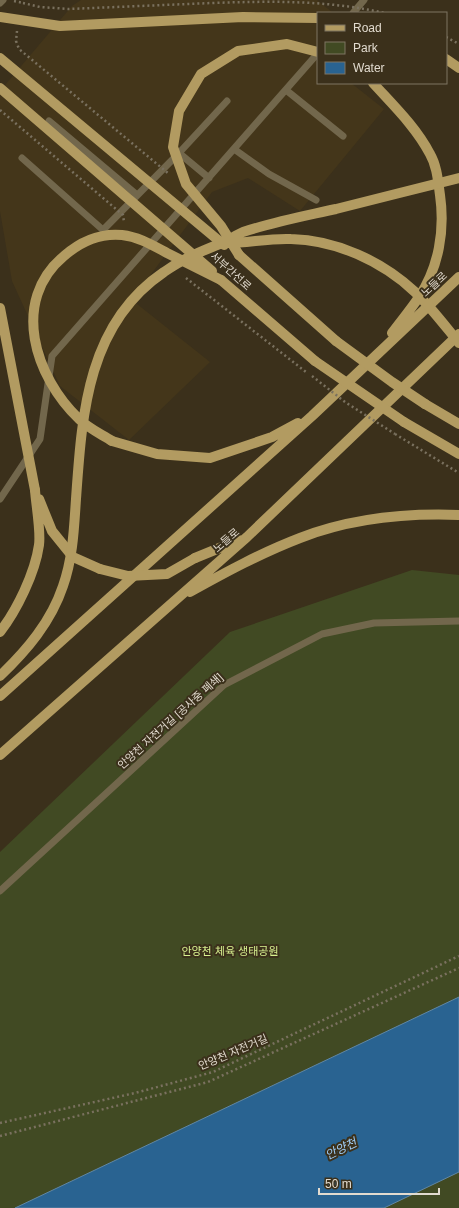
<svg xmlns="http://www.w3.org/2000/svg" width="459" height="1208" font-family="Arial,'Noto Sans KR',sans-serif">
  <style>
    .built { fill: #44361a }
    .green { fill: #414a23 }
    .water { fill: #296391; stroke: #6087a4 }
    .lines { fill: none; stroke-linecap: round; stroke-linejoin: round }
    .path { stroke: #7a715f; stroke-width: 2.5; stroke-dasharray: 2 3; stroke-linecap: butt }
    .service { stroke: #72674c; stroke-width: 7 }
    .primary { stroke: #b29b61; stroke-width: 10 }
    .path-bridge { stroke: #7a715f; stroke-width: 2.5; stroke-dasharray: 2 3; stroke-linecap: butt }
    .primary-bridge { stroke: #b29b61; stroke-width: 10 }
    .labels { text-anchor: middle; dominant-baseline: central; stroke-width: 4; stroke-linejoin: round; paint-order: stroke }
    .street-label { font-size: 11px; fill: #e2dbcf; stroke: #3b301b }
    .park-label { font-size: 11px; fill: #d8f190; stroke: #3b301b }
    .water-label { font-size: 12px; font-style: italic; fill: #a0cdf6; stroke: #3b301b }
  </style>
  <rect width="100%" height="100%" fill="#3b301b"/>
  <path class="built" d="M81,0H317L332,12L318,13V83H351L384,109L300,211L248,178L212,192L132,300L210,362L129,440L60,386L12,281L0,211V91L72,6Z"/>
  <path class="green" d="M412,570L459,575V1208H0V852L230,632Z"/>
  <path class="water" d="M459,997V1172L384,1208H15Z"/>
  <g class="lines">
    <path class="path" d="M14,1L23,3
      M446,37L459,44
      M395,434L459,473
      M0,1123L135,1093L213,1072L459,956
      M0,1136L208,1082L459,968"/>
    <path class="service" d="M0,3L3,0
      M353,13L364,0
      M286,90L343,136
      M49,121L137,195
      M234,149L269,174L316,200
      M22,158L103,230L178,154
      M209,178L179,153L227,101
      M0,499L40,439L52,356L318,53
      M0,891L224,685L322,634L374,623L459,621"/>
    <path class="primary" d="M0,17L60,26L243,17L318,18
      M446,59L459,68
      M373,83C393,105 416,127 430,154C437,166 438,181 440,195C445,230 439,267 419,297C411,309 401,321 392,333
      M239,255L336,341
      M221,280L315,361
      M425,404L459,424
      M404,422L459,454
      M112,441L157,454L210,458L272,437L298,423
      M39,499L52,531L73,557L100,569
      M195,558L239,540
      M190,592C226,572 261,553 300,538C349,519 406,513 459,515
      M0,632C17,610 35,573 39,545C41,531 36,505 35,490
      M0,696L312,416L459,277
      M0,755L247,537L459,334"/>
    <path class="path-bridge" d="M23,3L40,7L69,9C116,7 164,5 212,3C273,1 326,0 385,13
      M17,31L16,41L19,49L169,174
      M0,110L123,215L124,222
      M186,278L306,372
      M312,376L345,402L395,434"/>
    <path class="primary-bridge" d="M0,58L224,245
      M0,88L212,271
      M227,243C248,243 269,238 291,239C336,240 382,261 415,292C431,307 445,326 459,343
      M239,255L221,226L186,184L173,147L179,111L201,74L238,51L287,44L318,52
      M0,308L35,490
      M336,341L392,382L425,404
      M315,361L404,422
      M112,441C101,434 88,428 79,419C35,377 10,301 64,256C80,242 100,233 122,235C139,237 152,245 167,253C185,262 203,271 221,280
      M100,569L128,576L167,574L195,558
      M0,676C27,650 51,622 63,586C73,558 74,528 76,499C82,414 87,324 164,272C182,259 202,251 222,243C229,240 236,235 243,232C273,222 305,216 336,209C377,199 418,188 459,178"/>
  </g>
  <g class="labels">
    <g class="street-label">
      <text transform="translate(231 271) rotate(42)">서부간선로</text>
      <text transform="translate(434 284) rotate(-43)">노들로</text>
      <text transform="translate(226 540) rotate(-41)">노들로</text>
      <text transform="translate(170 721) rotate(-42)">안양천 자전거길 [공사중 폐쇄]</text>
      <text transform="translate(233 1052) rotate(-23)">안양천 자전거길</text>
    </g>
    <g class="park-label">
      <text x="230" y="951">안양천 체육 생태공원</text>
    </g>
    <g class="water-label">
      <text transform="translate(341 1149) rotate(-26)">안양천</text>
    </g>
  </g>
  <rect x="317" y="12" width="130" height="72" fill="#3b301b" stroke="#7e7463"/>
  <rect x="325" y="25" width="20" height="6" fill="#b29b61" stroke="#7e7463"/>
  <text x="353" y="32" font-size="12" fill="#e2dbcf">Road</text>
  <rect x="325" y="42" width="20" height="12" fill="#414a23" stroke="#7e7463"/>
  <text x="353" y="52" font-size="12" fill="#e2dbcf">Park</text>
  <rect x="325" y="62" width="20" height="12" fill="#296391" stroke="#7e7463"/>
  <text x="353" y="72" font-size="12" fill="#e2dbcf">Water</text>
  <path d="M319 1188v6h120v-6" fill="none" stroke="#e2dbcf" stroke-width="2"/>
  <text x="325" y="1188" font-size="12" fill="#e2dbcf" stroke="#3b301b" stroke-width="3" paint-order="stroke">50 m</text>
</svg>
